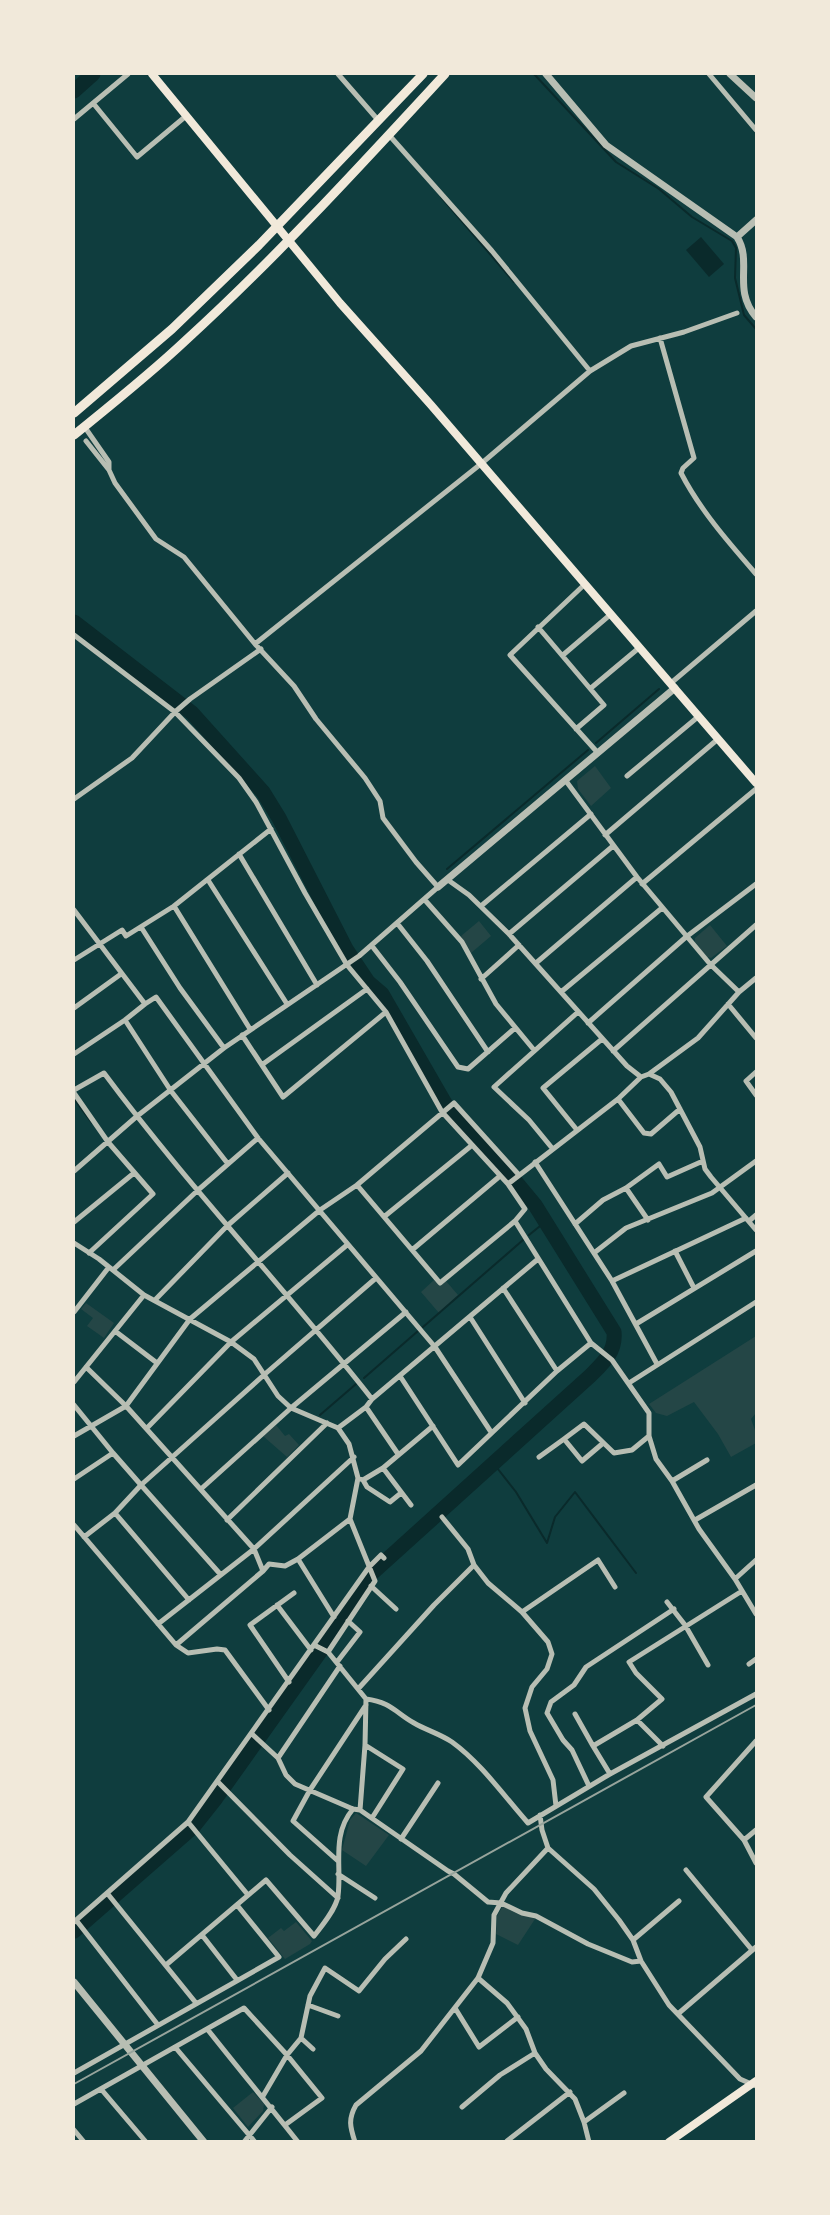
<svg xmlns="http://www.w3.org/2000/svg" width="830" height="2215" font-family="Bitter,serif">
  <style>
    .green { fill: #244646 }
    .water { fill: #0a2a2b }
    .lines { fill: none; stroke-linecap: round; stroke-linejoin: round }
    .stream { stroke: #0a2a2b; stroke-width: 2 }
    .river { stroke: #0a2a2b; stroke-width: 15 }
    .minor { stroke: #b8beb3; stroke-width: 5 }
    .tertiary { stroke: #b8beb3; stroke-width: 7 }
    .secondary { stroke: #f1e9da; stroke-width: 8 }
    .primary { stroke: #f1e9da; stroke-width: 8 }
    .trunk { stroke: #f1e9da; stroke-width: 9 }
    .rail { stroke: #97a49c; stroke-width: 2 }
  </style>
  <rect width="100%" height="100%" fill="#0f3d3e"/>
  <path class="green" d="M595,766L611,788L591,806L578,789L577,781Z
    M479,921L491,936L471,953L461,936Z
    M710,925L727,946L711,958L707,957L695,942V938Z
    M434,1280L440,1286L446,1281L458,1295L439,1313L421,1292Z
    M86,1303L114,1323L104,1338L87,1326L93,1318L81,1309Z
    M756,1336V1413L751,1419L756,1433V1443L731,1457L718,1434L694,1402L667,1416L656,1413L649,1404Z
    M276,1425L285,1436L289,1434L299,1445L287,1457L263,1436Z
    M356,1813L389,1835L366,1866L342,1850L350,1820Z
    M503,1906L535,1919L518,1945L496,1934L497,1916Z
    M296,1922L312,1941L310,1944L285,1959L268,1938L281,1928L284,1931Z
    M253,2092L264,2104L263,2111L248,2127L233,2108Z"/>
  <path class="water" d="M701,237L724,264L709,277L686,250Z"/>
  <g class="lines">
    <path class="stream" d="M534,74L616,162L659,189L692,217L732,241L736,248L735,278L744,315L756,329
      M441,197L514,282
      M596,743L659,689
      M447,869L588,750
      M74,1099L92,1123
      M529,1235L545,1222
      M423,1327L523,1240
      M364,1378L418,1331
      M320,1415L356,1384
      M494,1464L516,1492L547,1543L555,1517L575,1492L636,1573"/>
    <path class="river" d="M74,91L93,74
      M74,622L192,713L263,792L279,818L346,949L368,982L382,994L450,1112L506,1170L535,1205L614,1332C616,1352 603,1363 590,1376L370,1575L320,1652L216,1798L193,1827L74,1931"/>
    <path class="minor" d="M338,74L378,120
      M709,74L756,130
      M93,103L137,157L186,116
      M74,119L128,74
      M389,135L492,251L590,371
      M660,338L694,458L683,468L681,473C700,510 729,543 756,574
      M86,441L109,470
      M585,584L510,655L598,753
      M538,627L604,705L576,729
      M74,635L175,712L239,778L256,802L305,893L347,965L386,1012L442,1112L508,1184L525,1209L515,1221L591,1343L612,1360L649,1413V1436L656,1459L672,1481L699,1529L735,1579L756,1614
      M255,644L482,463L590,371L631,346L684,332L737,313
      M563,655L611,614
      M671,683L756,611
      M591,688L640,647
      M627,776L699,716
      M566,781L637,877L710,964L739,992L698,1038L649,1074
      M74,799L132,758L175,712L190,699L261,649
      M605,835L718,739
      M239,854L317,985
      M208,880L287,1004
      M448,880L469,895L509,934L627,1066L641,1077L649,1074L660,1079L671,1092L700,1147L705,1169L711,1177L756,1230
      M642,884L756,789
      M424,899L462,942L496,1004L534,1050
      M174,906L250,1029
      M481,906L591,814
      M74,910L145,1004L125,1020L74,1054
      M397,923L427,961L488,1052
      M141,927L180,988L224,1048
      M509,934L613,846
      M372,946L400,982L458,1067L468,1069L515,1028
      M74,960L122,930L126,936L174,906L271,829
      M536,963L637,877
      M481,979L519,945
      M561,992L662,908
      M739,992L756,978
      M145,1004L156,997L258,1138L435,1347L491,1432
      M728,1004L756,1038
      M74,1008L121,974
      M125,1020L171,1091L228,1164
      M588,1023L686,937L756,884
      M242,1035L283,1097L386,1012
      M613,1051L756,925
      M263,1064L367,989
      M756,1072L746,1081L756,1095
      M74,1090L104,1073C188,1186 285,1288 372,1399
      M74,1093L108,1142L153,1194L89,1253
      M618,1099L644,1133L651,1134L680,1109
      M577,1130L543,1088L602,1039
      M552,1148L529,1120L494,1087L578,1012
      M535,1162L612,1281L657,1364
      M74,1171L136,1117L224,1048L359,956L438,887L416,862L383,818L380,801L365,778L316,719L294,686L255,644L184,557L156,539L115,483L109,470V462L84,426
      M508,1184L618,1099L641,1077
      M357,1185L440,1283L515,1221
      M385,1216L471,1146
      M648,1220L626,1188L659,1164L667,1177L703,1161
      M749,1221L756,1215
      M74,1222L134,1173
      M575,1224L603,1200L626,1188
      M74,1243L99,1259L144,1295L231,1342L254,1359L278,1396L291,1408L338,1428L349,1444L358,1478L350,1519L375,1581L328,1652
      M412,1250L500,1176
      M675,1251L694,1288
      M594,1253L626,1228L712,1193L756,1161
      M113,1270L197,1191L258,1138
      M612,1281L746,1218
      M503,1288L557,1371
      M155,1300L227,1226L288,1173
      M74,1312L109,1267
      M470,1317L525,1403
      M636,1324L756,1251
      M115,1331L157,1363
      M86,1367L126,1406L190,1319L320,1210L357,1185L454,1103L519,1175
      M400,1376L458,1465L557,1371L591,1343
      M74,1382L144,1295
      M629,1383L756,1302
      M74,1405L113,1453
      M366,1407L398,1454
      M147,1428L231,1342L347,1245
      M338,1428L366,1407L372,1399L538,1259
      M74,1436L126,1406L254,1549L263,1571L269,1564L285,1566L298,1559L350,1519
      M602,1444L582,1461L564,1439L584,1424L614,1453L632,1450L649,1436
      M539,1457L564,1439
      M383,1468L411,1505
      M358,1478L363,1480L383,1468L433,1426
      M74,1479L113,1453L141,1485L115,1513L189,1600
      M363,1480L367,1487L390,1502L401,1493
      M672,1481L707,1460
      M201,1489L291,1408L406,1312
      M442,1517L468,1549L474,1565L488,1583L522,1612L548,1642L552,1654L547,1669L532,1687L525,1708L530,1731L553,1780L556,1806
      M227,1520L327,1423
      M695,1520L756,1485
      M74,1525L176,1645L188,1653L217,1649L225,1650L269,1710
      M84,1537L115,1513
      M298,1559L334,1617
      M221,1575L141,1485L265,1374L376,1278
      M735,1579L756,1560
      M371,1586L396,1609
      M667,1602L685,1625L708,1665
      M277,1605L311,1650
      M522,1612L598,1560L615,1587
      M158,1624L254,1549L354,1457
      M176,1645L263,1571
      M314,1645L328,1652L366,1699L365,1745L360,1810
      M337,1662L360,1632L348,1621
      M749,1664L756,1659
      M289,1682L250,1625L294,1593
      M358,1689L434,1605L474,1565
      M366,1699C391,1702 396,1713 414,1723C426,1730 440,1734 452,1742C481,1763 504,1796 528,1823L610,1774L756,1694
      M575,1714L593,1746
      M637,1720L663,1746
      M252,1734L278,1758L286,1775L295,1784L353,1809L360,1810L448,1871L454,1874L488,1902L501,1903L522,1913L536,1916L588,1944L632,1962L641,1961
      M756,1741L706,1797L744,1840L756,1863
      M365,1745L403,1769L372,1818
      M278,1758L340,1666
      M610,1774L593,1746L637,1720L662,1699L636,1673L629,1662L742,1591
      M218,1782L290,1855L338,1898
      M589,1786L572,1750L563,1740L547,1713L551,1702L574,1685L586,1667L674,1609
      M540,1815L542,1830L548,1848L594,1889L619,1920L633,1940L641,1961L669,2005L740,2079L756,2086
      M188,1822L248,1895
      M401,1839L438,1783
      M744,1840L756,1830
      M338,1861L293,1821L310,1790L366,1705
      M686,1870L752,1950
      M338,1874L375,1898
      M107,1893L196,2003
      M76,1920L158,2025
      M74,1922L188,1822L369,1567L381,1555L384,1558
      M202,1935L237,1980
      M633,1940L679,1901
      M166,1965L266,1880L314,1936C322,1926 336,1909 338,1896C342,1866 331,1835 353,1809
      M478,1978L507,2003L526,2029L535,2053L546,2069L575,2099L584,2122L589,2142
      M308,2005L338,2016
      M455,2008L479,2047L518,2017
      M679,2013L756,1947
      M208,2030C238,2068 268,2104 298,2142
      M301,2038L313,2049
      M175,2047L255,2142
      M74,2073L279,1957L237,1905
      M101,2089L146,2142
      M263,2096L287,2055L301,2038L310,1996L325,1968L359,1991L385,1959L406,1939
      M74,2104L244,2008L287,2055L322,2098L285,2125
      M462,2107L500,2075L535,2053
      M584,2122L624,2093
      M74,2130L84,2142
      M507,2141L570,2092
      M244,2142L272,2107
      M355,2142C350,2127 348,2119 356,2105L421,2051L478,1978L493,1943L494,1915L506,1893L548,1848"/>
    <path class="tertiary" d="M546,74L606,145L737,237C753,262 732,289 756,317
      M730,74L756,98
      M737,237L756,220
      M438,887L675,688
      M74,1982L204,2142"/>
    <path class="secondary" d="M152,74L340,303L431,405L756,783"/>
    <path class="primary" d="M669,2142L756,2081"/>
    <path class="trunk" d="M74,413L172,329L259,245L423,74
      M74,435C111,405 150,374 185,341C277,257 361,165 445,74"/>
    <path class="rail" d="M74,2084L756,1705"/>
  </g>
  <rect width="830" height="2215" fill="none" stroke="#f1e9da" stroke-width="150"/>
</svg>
